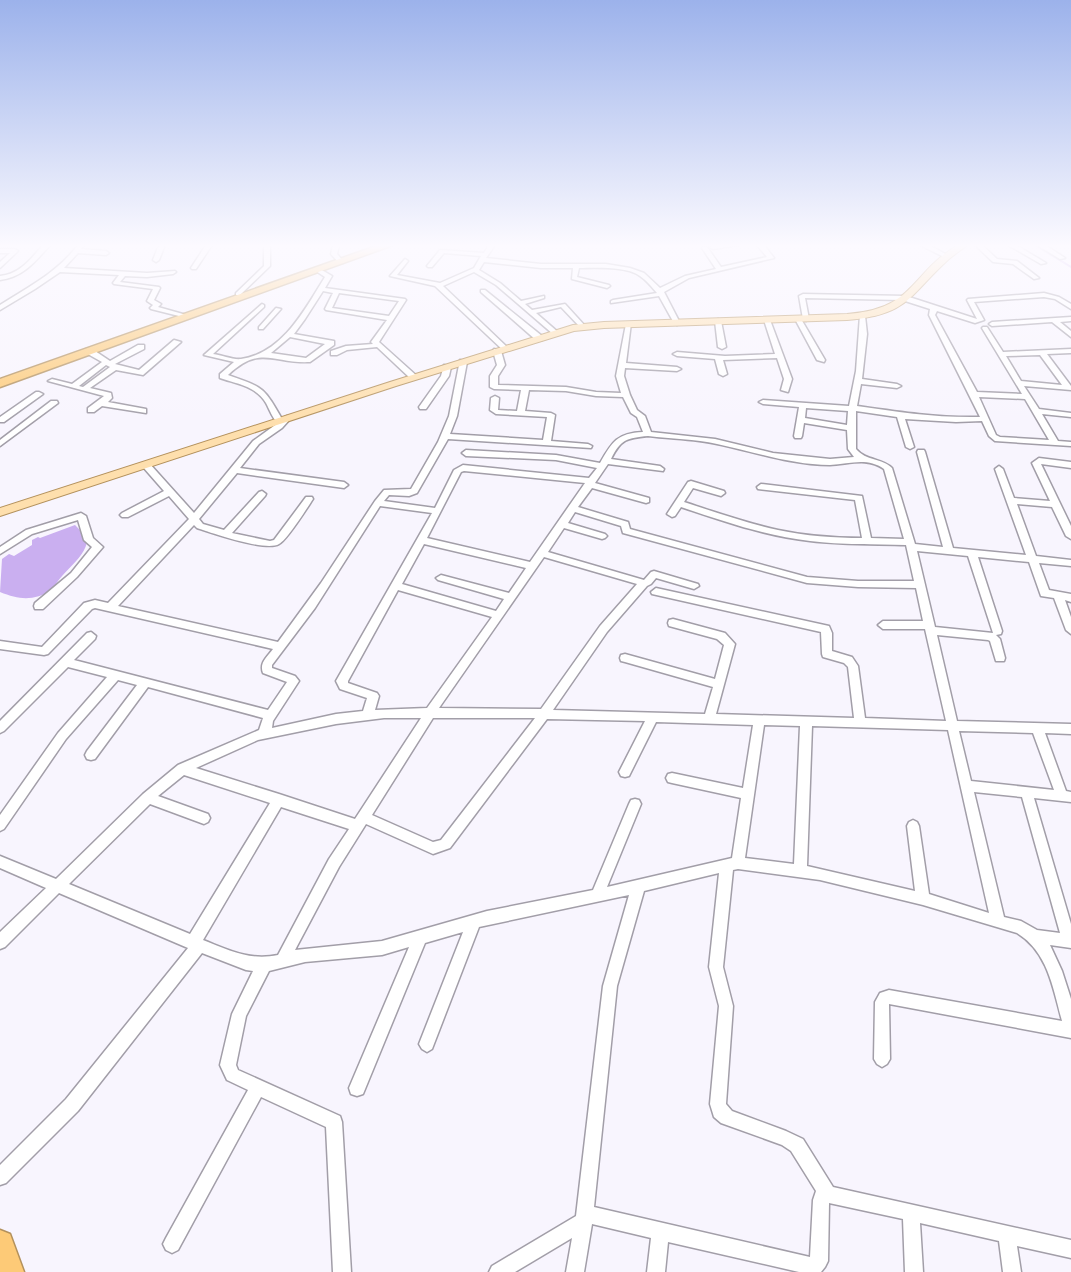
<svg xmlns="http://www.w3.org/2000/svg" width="1071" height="1272" font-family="'Exo 2',sans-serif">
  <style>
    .water { fill: #caaff0 }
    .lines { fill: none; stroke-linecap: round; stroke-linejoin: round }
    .stream { stroke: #caaff0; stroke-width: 2 }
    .minor-casing { stroke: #a29ea8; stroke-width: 3 }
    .major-casing { stroke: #b3915d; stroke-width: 2 }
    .highway-casing { stroke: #b3915d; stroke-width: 3 }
    .minor { fill: #fff; fill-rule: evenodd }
    .major { fill: #fedfad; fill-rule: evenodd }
    .highway { fill: #fdca77; fill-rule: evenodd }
  </style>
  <rect width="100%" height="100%" fill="#f8f5fe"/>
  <path class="water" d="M75,525L80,530L86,529C95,555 60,570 53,590C33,601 20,600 0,592L2,559L9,554L14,556L32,545V540L38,537L40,538Z"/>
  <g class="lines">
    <path class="stream" d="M1035,245L1071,267"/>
    <defs>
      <path id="minor" d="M43,245H50C35,262 23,277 0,280V276C20,274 31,259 43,245Z
        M78,245H84L81,249L106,251L109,253L106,255L78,253L64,268L147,273L175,271L176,272L173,274L147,277L125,276L120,282L159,287L160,288L154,300L161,304L158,307L190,316L187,318L151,309L150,308L153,305L147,301L153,289L114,284L113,283L119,275L60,272L35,289L0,310V305C28,287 57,273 78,245Z
        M159,245H165L159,260L156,262L153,260Z
        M206,245H212L196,269H192L191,268Z
        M264,245H270V266L240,295H236V293L264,266Z
        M333,245H339L337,254L344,262L343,263H339L331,254Z
        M489,245H495L486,258L541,264H606L630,268L644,273L660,288L685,276L716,269L702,248L703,247H707L721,267L767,257L757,245H764L774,258L689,278L664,292L680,323L677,325L674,323L659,296L611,303V301L613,300L657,293C652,287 646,280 640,276C626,266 596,268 579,268L577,277L609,285L610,286L607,288L572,279L573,268H541L484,262L479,270L500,283L521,301L544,296V298L525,304L532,310L565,304L586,327L581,328L561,307L536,313L559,333L553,334L496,285L474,272L443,286L507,347L508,349L504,351L435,286L390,276L405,259L408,261L397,275L440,283L474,268L481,256L444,253L432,267H428L427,266L440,250L484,253Z
        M712,245H738L713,249L710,247Z
        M920,245H929L949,256L944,257Z
        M975,245H982L997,259L1017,261L1039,278L1034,279L1013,264L993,262Z
        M1008,245H1016L1046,263L1041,264Z
        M1037,245H1045L1065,258L1060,259Z
        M0,249H15L18,251L0,268V262L10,253H0Z
        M316,269H320L332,276L325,288L405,299L406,300L379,342L418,377L411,379L377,347L347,350L337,355H331V351L346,346L373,344L371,342L387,320L326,310L325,309L333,293L323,291L305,319L294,334L334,341V345L310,362C273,364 261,344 228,375C264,388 263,386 282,419L287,416L291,418L282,428L259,444L240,468L344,482L348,485L344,488L237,473L199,519L203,524L224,530L259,492L262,491L266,494L265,496L232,533L270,541L274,540L306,497H312L313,499C307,508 287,540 279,544C266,552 212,533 197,528L194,525L118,606L278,642L321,583L375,501L384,490L411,489L438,442L449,416L460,360L467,362L457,416L450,434L543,440L547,417L496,414L490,410L491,398L495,396L499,398L498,410L517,411L521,390L494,389L490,387V376L497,365L493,351L494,349L501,351L505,365L498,376V385L566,387L596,392L621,393L616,376L626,324L631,323L626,363L677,367L681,369L677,371L625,368L624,376L630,395L637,410L645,416L651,432L715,439L773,453L830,459L854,457L848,449L847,430L804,423L802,436L801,438H795L794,436L799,407L763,404L759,402L763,400L849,406L856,371L860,315L865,316L867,334L862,379L897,384L901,386L897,388L861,384L857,406C898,412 938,418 980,417L929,315L930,309L902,300L805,298L809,319L806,321L803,319L799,296L803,294L906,296L977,319L967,300L968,299L1044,293L1059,297L1071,304V309L1055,299L1044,297L974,302L984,320L975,323L937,311L935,315L977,392L1022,394L982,328L983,327H987L1003,352L1071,349V353L1047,354L1071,386V390L1024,386L1039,409L1071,413V417L1042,414L1058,441L1071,442V446L995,441L989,436L982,421L956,422L905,419L914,447L910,449L906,447L897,417L856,411V449C866,461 882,458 892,468L915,544L943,547L917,452L918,450H924L925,452L953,548L1026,555L995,469L999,466L1003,469L1014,498L1050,501L1032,463L1039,458L1071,462V468L1041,464L1071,526V539L1066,536L1052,507L1017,504L1036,556L1071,560V566L1039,563L1049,590L1071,594V602L1065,600L1071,617V634L1066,630L1054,598L1041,596L1029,562L978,557L1002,631L1001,634L996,635L1000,639L1005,658L1004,661H996L990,641L988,640L937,635L957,721L1071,724V734L1045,733L1066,791L1071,792V802L1034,798L1071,924V948L1050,945L1062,971L1071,999V1038L889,1004L890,1059L887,1064L882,1067L877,1064L874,1059L875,1002L880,993L889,990L1062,1021C1053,988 1048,952 1017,933L923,905L820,880L738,869L733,870L723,967L733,1006L726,1104L732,1111L786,1131L803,1139L833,1187L1071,1240V1258L1017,1246L1021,1272H1003L999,1241L920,1223L923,1272H905L903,1219L829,1203L828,1261L825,1267L821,1272H799L668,1242L665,1272H647L651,1238L592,1224L584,1272H566L572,1238L515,1272H489L492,1266L576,1216L603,986L629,895L479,927L432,1049L427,1052L422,1049L419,1044L463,932L425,943L363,1094L357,1096L351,1094L349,1088L409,947L382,955L305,962L269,971L246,1016L236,1065L238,1070L340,1116L342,1122L351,1272H333L326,1127L261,1097L178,1250L172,1253L166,1250L163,1244L166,1238L248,1090L227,1080L220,1065L232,1014L253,971L246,970L202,953L78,1111L6,1183L0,1185V1165L66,1099L188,948L59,893L5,947L0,949V932L46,888L0,868V856L56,879L143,794L178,765L259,730L263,718L148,687L95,759L91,760L87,759L85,755L87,751L137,685L118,680L66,739L4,829L0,831V815L58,733L107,677L68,667L4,731L0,733V721L87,633L91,632L96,636L95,639L74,660L268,710L287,682L263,673C259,663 267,657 273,649L95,608L92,609L48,654L44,655L0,649V641L42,647L84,603L95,600L108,603L189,519L169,496L128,517H122L120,515L122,513L164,491L143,467V463H149L194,513L253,441L278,423C272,418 270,410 266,403C256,386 237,384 220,378V374L234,362L204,355L262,304L264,305V307L213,354C222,355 233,360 241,359C283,353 305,309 325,277L316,271ZM339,293L399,301L389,316L332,308ZM290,337L325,344L306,358L271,353ZM1040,355L1062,385L1021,381L1006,356ZM529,390L566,391L596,396L623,397L631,413L637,417L643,432C617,433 612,442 600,463L556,455L466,450L462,453L466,456L556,460L597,468L589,478L463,465L454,470L435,508L384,501L389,495L409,496L417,493L448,439L591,448L592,446L588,444L551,441L555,415L551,413L525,411ZM979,397L1025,399L1049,440L1000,437L996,435ZM806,408L848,411L847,425L805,418ZM648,436C671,439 695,439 717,444C755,452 791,465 830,465C850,464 867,457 884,469L904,539L871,538L862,496L761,484L757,487L758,489L855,500L862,538C834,538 806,536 778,530C746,523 715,512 684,502L693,488L721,496L725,493L724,491L691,481L688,482L667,514L672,517L675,516L681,507C723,521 765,536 810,541C842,545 874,544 906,545L914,581H858L807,577L630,529L628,522L578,507L592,488L646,503L649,502V498L595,483L608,464L663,471L664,469L660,466L611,459C621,439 627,438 648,436ZM464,471L585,483L530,562L427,538L461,472ZM380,506L432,513L336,681L340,689L367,698L363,711L336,714L272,728L273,721L299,681L295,676L272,668V665L315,608ZM575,512L621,526L623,533L807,583L858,587L916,588L923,621H883L878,625L883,629H925L946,721L865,718L858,666L852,657L832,651V633L829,626L656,588L651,592L652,594L821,632L822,654L823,657L844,663L848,667L854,718L716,714L735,644L725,633L673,619L669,620L668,623L669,626L717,639L724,645L715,679L625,654L621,655L620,658L621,661L625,662L713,687L705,714L553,710L607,632L647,586L651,584L656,578L694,589L699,586L698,584L654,571L651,572L644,580L548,552L564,528L602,539L605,538L607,536L605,534L568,523ZM424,544L526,568L509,593L441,575L436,578L438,580L504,599L496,611L402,584ZM917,551L968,556L993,633L935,627ZM544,557L637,584L600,626L541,709L439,708ZM398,590L492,617L427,708L375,710L379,696L377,693L348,683V681ZM384,718H421L355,819L279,794L196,768L258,740L336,724ZM433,718H535L441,840L433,842L372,815ZM547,719L645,721L619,772L621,776L625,777L629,776L656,722L753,725L743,788L672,773L668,774L666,778L668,782L672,783L741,798L732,858L607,887L641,804L639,800L635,799L631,800L629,804L593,890L487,911L382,941L295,950L339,867L366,824L433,854L450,848ZM764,725L800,726L794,864L745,858ZM812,726L948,730L989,913L929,894L919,826L917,822L913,820L909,822L907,826L915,891L807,866ZM959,731L1033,733L1054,790L971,781ZM184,775L270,803L190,934L69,884L150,804L204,824L208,822L210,818L208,814L158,796ZM974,792L1022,797L1060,933L1037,930L1021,921L1004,917ZM281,807L349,829L329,859L278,955C249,961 229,950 203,940ZM719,873L709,967L719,1006L710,1104L714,1117L721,1123L782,1145L791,1151L816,1191L813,1200L810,1257L594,1207L617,986L644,891Z
        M481,290H485L542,336V340H536L481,292Z
        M276,308L281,309L263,329H259V327Z
        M798,317L801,319L825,360L824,362L817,360L795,319Z
        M1071,317V321L1060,322L1071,331V337L1052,322L992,326L989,324L992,322Z
        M718,319L721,321L726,347L722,349L718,347L715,321Z
        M765,319L770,320L792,379L788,392L781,390L784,379L777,358L723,360L727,374L723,376L719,374L715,359L677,356L673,354L677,352L725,356L775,354L764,320Z
        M174,340L181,342L143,375L116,370L90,388L111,393L112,398L108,402L146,409V413L102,406L94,412H88V408L104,396L48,381L52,379L72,384L102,362L86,353V349H92L110,361L138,345H144V349L115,364L139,370ZM106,365L110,367L83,387L79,386Z
        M444,365L451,367L449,376L426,409H420L419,407L441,376Z
        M36,392H39L43,394L4,422H0V417Z
        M51,401H57L58,403L0,446V440Z
        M81,513L86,516L93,538L103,547L77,577L43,609H35L34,606L35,603L71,573L92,547L84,540L78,520L32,534L0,554V547L26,530Z"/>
      <path id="major" d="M958,245H968C961,250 955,254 949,259C908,296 909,315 847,320L604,328L574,331L396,386L0,516V508L390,382L573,325L604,322L847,314C916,309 909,274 958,245Z"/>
      <path id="highway" d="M379,245H393L0,387V379Z
        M0,1230L10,1234L24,1272H0Z"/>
    </defs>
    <use href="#minor" class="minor-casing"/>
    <use href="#major" class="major-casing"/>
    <use href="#highway" class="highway-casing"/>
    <use href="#minor" class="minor"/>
    <use href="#major" class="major"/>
    <use href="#highway" class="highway"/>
  </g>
  <linearGradient id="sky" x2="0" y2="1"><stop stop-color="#9cb2eb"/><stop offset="0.58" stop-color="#fcfaff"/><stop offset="1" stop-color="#fcfaff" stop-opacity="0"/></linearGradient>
  <rect width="1071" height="424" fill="url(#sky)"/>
</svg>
